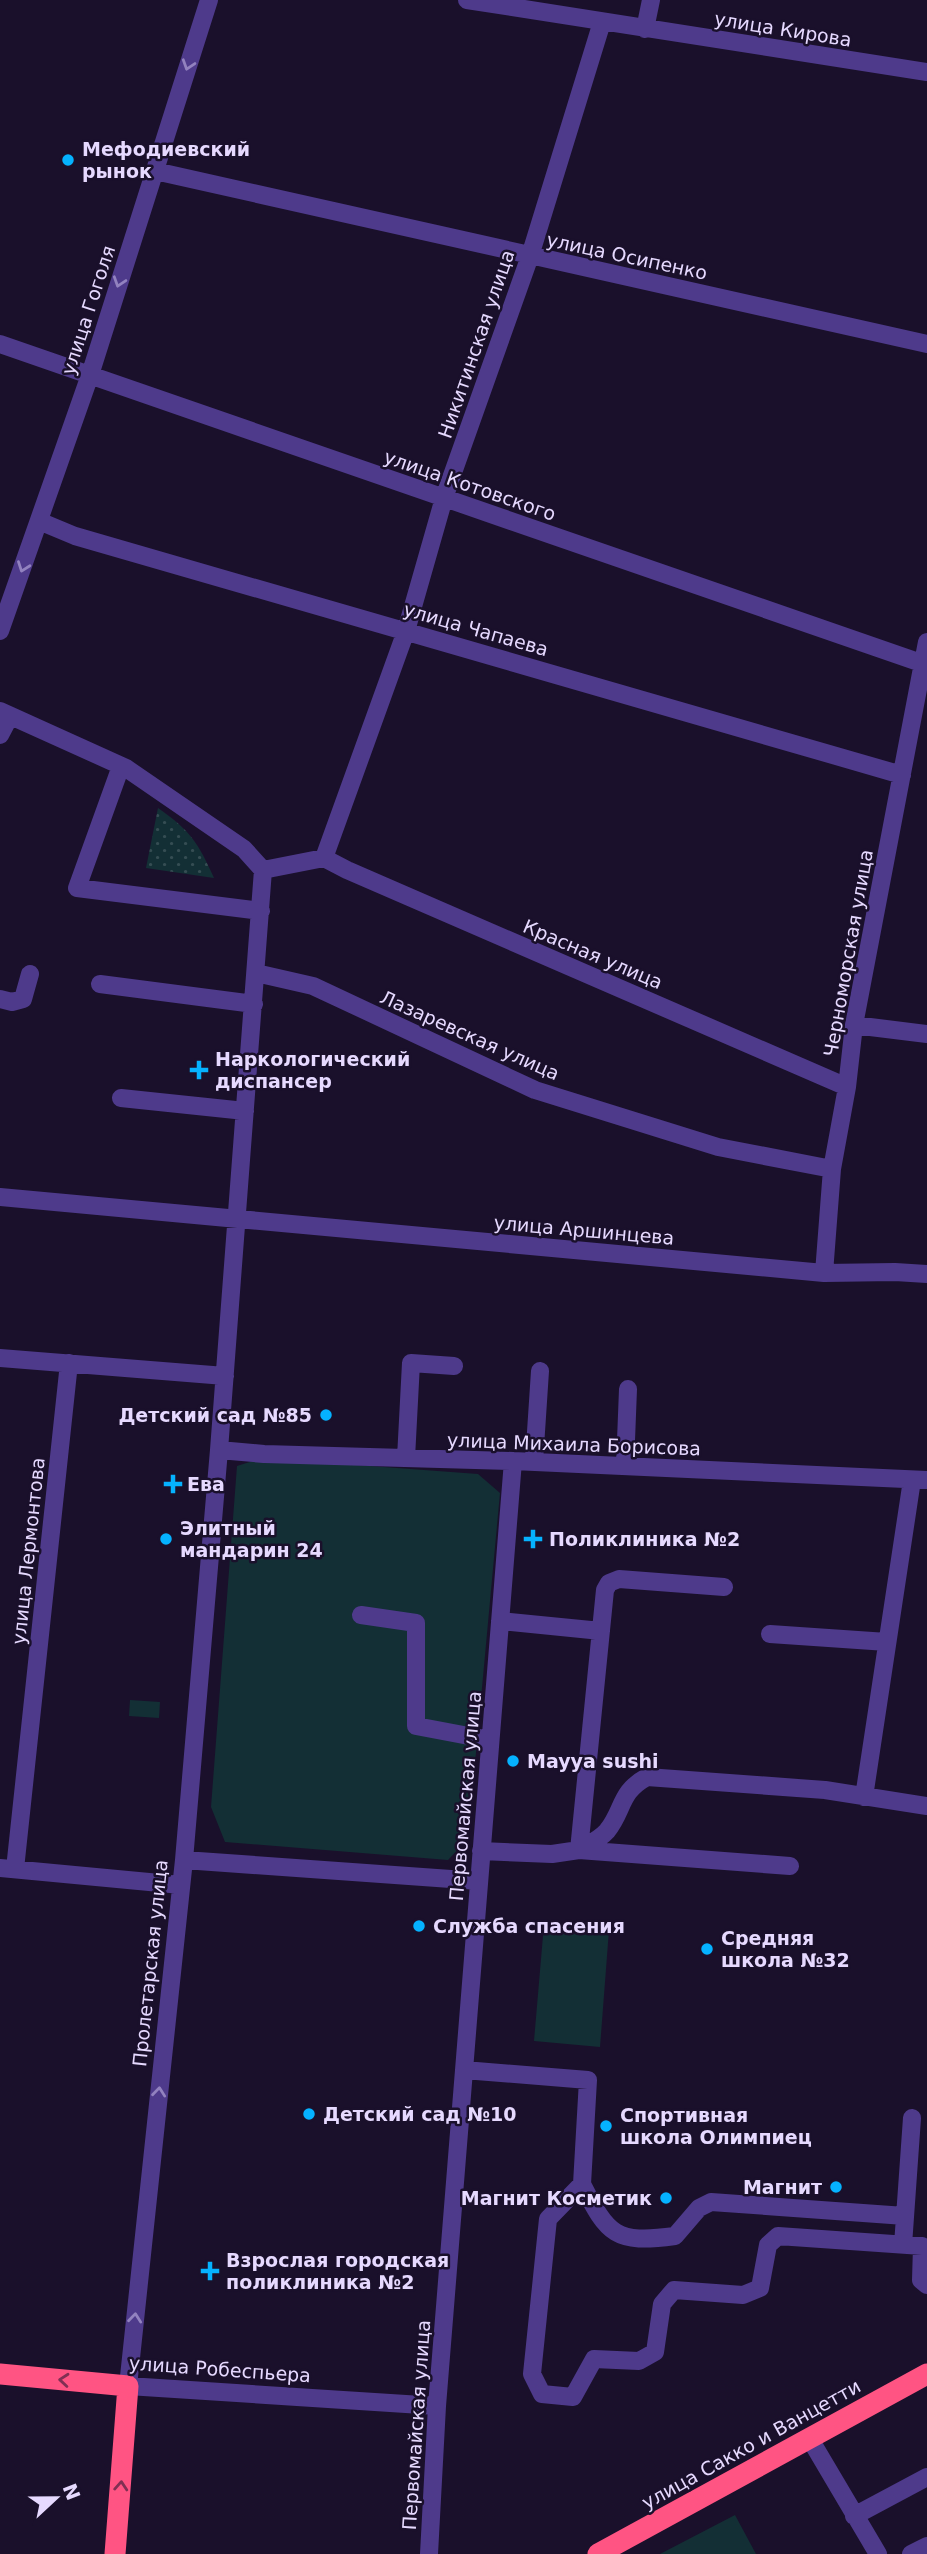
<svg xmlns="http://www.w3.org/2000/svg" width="927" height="2554" font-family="'DejaVu Sans',sans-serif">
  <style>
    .grass { fill: url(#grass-dots) }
    .park { fill: #132f35 }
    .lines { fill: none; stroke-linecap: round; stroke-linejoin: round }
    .minor { stroke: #4e3a8b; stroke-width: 18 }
    .highway { stroke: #ff5483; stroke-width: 21 }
    .oneway { stroke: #9282bf }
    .oneway2 { stroke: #812f53 }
    .poi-dot { fill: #05b2ff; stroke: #1a102b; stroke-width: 2.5 }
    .labels { text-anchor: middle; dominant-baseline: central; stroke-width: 5; stroke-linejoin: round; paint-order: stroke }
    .street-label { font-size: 19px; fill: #e6d9ff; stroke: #1a102b }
    .poi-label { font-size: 19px; font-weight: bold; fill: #e6d9ff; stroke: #1a102b; text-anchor: start }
  </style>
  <defs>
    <pattern id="grass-dots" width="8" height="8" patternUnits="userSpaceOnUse" patternTransform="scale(1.75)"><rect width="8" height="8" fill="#132f35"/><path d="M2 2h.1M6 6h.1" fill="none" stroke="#354d53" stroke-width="1.8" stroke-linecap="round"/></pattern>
  </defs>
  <rect width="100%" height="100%" fill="#1a102b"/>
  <path class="grass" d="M158,808C191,831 198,843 214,878L146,868Z"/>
  <path class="park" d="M262,1458L478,1474L500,1493L468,1839L448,1860L225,1842L211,1807L237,1466Z
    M130,1700L160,1702L159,1718L129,1716Z
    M544,1924L609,1930L600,2047L534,2041Z
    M735,2515L756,2554H660Z"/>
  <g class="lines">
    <path class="minor" d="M467,0L927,72
      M645,29L651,0
      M155,171L927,344
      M0,344L927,665
      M39,521L75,536L902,775
      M0,631L90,375L209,0
      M0,711L126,768L244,849L263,870
      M0,735L10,716
      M121,766L77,888L261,911
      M324,858L347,870L847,1087
      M263,870L219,1450L184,1860L128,2386L437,2406
      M263,870L324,858L406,631L444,498L530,256L602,22
      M256,973L313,986L535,1090L718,1147L832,1169
      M100,984L254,1004
      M0,999L12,1002L23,999L30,974
      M854,1025L927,1034
      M121,1098L245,1111
      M0,1197L824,1273L895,1272L927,1274
      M824,1273L832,1169L847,1087L854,1025L927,642
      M0,1358L225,1376
      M219,1450L264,1454L513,1461L927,1480
      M406,1458L411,1363L454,1366
      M534,1462L540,1371
      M625,1466L628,1389
      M361,1615L416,1623V1726L490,1740
      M500,1621L601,1631
      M770,1634L887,1642
      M864,1797L912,1480
      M579,1850L605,1590L609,1583L619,1579L724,1587
      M579,1850C589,1844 599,1840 607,1831C624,1810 619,1792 647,1777L825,1790L927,1806
      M481,1851L552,1854L579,1850L790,1866
      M184,1860L479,1881
      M0,1868L181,1885
      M15,1869L69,1363
      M464,2070L588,2080L582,2184L548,2219L532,2374L542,2394L573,2397L594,2359L639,2361L655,2352L662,2304L674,2290L743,2295L760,2288L768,2245L778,2236L922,2246L921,2280L927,2285
      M582,2184C608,2235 615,2244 675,2236L699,2208L711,2202L905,2216
      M903,2245L912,2118
      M810,2439L878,2554
      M854,2516L927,2477
      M429,2554L437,2406L513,1461
      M911,2554L927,2546"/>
    <path class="highway" d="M0,2374L128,2386L115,2554
      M598,2554L927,2374"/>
  </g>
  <defs><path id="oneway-chevron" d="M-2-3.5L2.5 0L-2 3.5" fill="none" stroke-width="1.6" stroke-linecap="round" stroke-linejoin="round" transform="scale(1.75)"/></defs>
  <g class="oneway">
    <use href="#oneway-chevron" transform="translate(188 65) rotate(108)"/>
    <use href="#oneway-chevron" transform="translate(119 282) rotate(108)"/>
    <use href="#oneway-chevron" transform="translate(23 567) rotate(110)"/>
    <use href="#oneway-chevron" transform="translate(159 2092) rotate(-84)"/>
    <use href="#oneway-chevron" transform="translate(135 2318) rotate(-84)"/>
  </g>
  <g class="oneway2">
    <use href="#oneway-chevron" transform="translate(64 2380) rotate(-175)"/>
    <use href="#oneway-chevron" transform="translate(121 2486) rotate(-86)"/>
  </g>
  <g class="poi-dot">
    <circle cx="68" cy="160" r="7"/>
    <path d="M195.5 1059.5h7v7h7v7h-7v7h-7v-7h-7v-7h7z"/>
    <circle cx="326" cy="1415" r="7"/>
    <path d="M169.5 1473.5h7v7h7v7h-7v7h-7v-7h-7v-7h7z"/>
    <circle cx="166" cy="1539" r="7"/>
    <path d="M529.5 1528.5h7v7h7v7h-7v7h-7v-7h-7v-7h7z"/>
    <circle cx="513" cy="1761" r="7"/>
    <circle cx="419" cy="1926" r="7"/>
    <circle cx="707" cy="1949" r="7"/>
    <circle cx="309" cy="2114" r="7"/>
    <circle cx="606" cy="2126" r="7"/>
    <circle cx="836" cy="2187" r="7"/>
    <circle cx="666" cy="2198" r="7"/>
    <path d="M206.5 2260.5h7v7h7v7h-7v7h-7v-7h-7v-7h7z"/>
  </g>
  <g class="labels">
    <g class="street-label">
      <text transform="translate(783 29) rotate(9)">улица Кирова</text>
      <text transform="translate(627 256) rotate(12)">улица Осипенко</text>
      <text transform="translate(88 310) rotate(-72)">улица Гоголя</text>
      <text transform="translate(476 344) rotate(-71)">Никитинская улица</text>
      <text transform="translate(470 485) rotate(19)">улица Котовского</text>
      <text transform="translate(476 629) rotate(16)">улица Чапаева</text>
      <text transform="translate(848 953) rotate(-80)">Черноморская улица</text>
      <text transform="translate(593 954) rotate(23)">Красная улица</text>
      <text transform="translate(470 1035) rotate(24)">Лазаревская улица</text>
      <text transform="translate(584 1230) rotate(5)">улица Аршинцева</text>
      <text transform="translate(574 1444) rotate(2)">улица Михаила Борисова</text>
      <text transform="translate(28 1551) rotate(-84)">улица Лермонтова</text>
      <text transform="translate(465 1796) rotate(-85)">Первомайская улица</text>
      <text transform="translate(150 1963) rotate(-84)">Пролетарская улица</text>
      <text transform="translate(220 2369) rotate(4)">улица Робеспьера</text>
      <text transform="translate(416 2425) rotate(-86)">Первомайская улица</text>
      <text transform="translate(751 2444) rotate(-29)">улица Сакко и Ванцетти</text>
    </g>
    <g class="poi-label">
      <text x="82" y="149">Мефодиевский<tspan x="82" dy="22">рынок</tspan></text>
      <text x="215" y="1059">Наркологический<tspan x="215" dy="22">диспансер</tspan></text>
      <text x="312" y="1415" text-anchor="end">Детский сад №85</text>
      <text x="187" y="1484">Ева</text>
      <text x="180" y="1528">Элитный<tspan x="180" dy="22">мандарин 24</tspan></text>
      <text x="549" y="1539">Поликлиника №2</text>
      <text x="527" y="1761">Mayya sushi</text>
      <text x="433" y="1926">Служба спасения</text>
      <text x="721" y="1938">Средняя<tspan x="721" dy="22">школа №32</tspan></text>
      <text x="323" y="2114">Детский сад №10</text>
      <text x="620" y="2115">Спортивная<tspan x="620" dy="22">школа Олимпиец</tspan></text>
      <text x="822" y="2187" text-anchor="end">Магнит</text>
      <text x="652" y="2198" text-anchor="end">Магнит Косметик</text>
      <text x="226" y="2260">Взрослая городская<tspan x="226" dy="22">поликлиника №2</tspan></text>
    </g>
  </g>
  <g transform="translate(56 2498) rotate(68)" stroke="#1a102b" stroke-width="5" paint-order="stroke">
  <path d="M0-5L12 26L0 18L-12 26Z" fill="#e6d9ff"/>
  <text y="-10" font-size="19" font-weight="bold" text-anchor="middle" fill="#e6d9ff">N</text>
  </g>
</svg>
